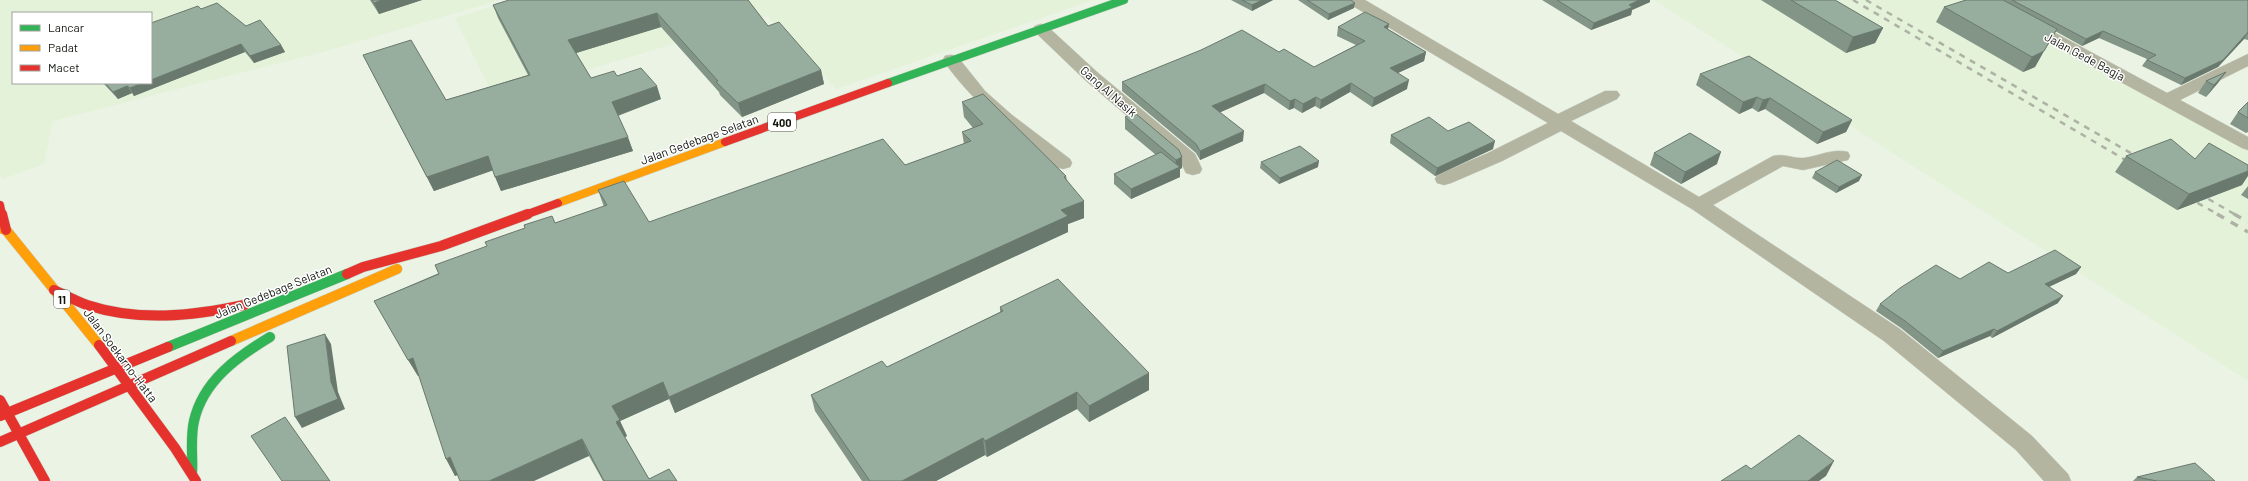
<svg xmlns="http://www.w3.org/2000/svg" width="2248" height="481" font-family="Barlow,sans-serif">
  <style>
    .built { fill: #e4f2da; fill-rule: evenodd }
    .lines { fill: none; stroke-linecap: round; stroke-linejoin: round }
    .street-casing { stroke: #c8cfc3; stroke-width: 1 }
    .fast-far1-casing { stroke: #c8cfc3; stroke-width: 9 }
    .fast-casing { stroke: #c8cfc3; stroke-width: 11 }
    .slow-far1-casing { stroke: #c8cfc3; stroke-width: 9 }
    .slow-casing { stroke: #c8cfc3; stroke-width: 11 }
    .jam-far1-casing { stroke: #c8cfc3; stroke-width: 9 }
    .jam-casing { stroke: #c8cfc3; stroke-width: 11 }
    .street { fill: #b4b5a0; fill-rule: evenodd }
    .fast-far1 { stroke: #30b455; stroke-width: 8 }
    .fast { stroke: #30b455; stroke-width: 10 }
    .slow-far1 { stroke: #ff9f0a; stroke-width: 8 }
    .slow { stroke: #ff9f0a; stroke-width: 10 }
    .jam-far1 { stroke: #e5322d; stroke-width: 8 }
    .jam { stroke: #e5322d; stroke-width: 10 }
    .rail-far1 { stroke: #aeb2a4; stroke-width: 2.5; stroke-dasharray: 6 6; stroke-linecap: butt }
    .rail { stroke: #aeb2a4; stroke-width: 3.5; stroke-dasharray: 8 8; stroke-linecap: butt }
    .wall { fill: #829587 }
    .shaded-wall { fill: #6a796e }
    .building { fill: #97ad9d; stroke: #6a796e }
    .labels { text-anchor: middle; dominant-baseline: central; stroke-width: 3; stroke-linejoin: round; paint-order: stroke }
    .shield { fill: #fff; stroke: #585b55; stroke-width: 1 }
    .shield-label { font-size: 11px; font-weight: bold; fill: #10150c }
    .street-label { font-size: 12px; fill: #10150c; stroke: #fff }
  </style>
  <rect width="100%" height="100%" fill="#ebf3e5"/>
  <path class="built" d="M0,0H500L323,52L53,121L44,164L3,179L0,175ZM13,13H151V83H13Z
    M512,0H1093L836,89L767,16L494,98L455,18Z
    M1654,0H1973L2248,150V381Z"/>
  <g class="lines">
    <defs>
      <path id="street" d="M1346,0H1365L1558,114L1605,91H1617L1620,95L1617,99L1571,121L1699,197L1773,156C1784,153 1794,159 1804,158C1819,156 1833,148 1848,152L1850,156L1848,160L1803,170L1783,166L1713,205L1900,329L2032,436L2068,474L2071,481H2044L2016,450L1884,341L1692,209L1561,131L1502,161L1451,183L1444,185L1437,183L1435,179L1437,175L1488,153L1548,123L1348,3Z
        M1974,0H1994L2167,93L2248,54V66L2180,100L2248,137V150L2242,148L1976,3Z
        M1041,24L1047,26L1097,72L1195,154L1202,169L1200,173L1193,175L1186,173L1180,161L1085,80L1035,32L1033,29L1035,26Z
        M951,55L957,56L985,91L1012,115L1070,159L1072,163L1070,167L1063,169L1056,167C1015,134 973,104 943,60L945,56Z"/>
      <path id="fast-far1" d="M888,83L1124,0"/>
      <path id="fast" d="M168,347L347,274
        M192,473C193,456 190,438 194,421C203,381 237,357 270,337"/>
      <path id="slow-far1" d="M558,203L725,142"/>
      <path id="slow" d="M0,228L6,230L99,345
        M231,341L397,269"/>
      <path id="jam-far1" d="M725,142L888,83
        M0,205L2,215
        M525,215L558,203"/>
      <path id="jam" d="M2,214L6,230
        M347,274L363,267L441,246L528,214
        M54,290C65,295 76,301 87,305C139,322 192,316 244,305
        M99,345L175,448L196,481
        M0,400L45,481
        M0,416L168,347
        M0,442L231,341"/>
    </defs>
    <use href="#street" class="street-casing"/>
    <use href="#fast-far1" class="fast-far1-casing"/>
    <use href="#fast" class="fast-casing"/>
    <use href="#slow-far1" class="slow-far1-casing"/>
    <use href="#slow" class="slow-casing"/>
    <use href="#jam-far1" class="jam-far1-casing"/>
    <use href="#jam" class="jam-casing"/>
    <use href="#street" class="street"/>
    <use href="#fast-far1" class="fast-far1"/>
    <use href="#fast" class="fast"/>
    <use href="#slow-far1" class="slow-far1"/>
    <use href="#slow" class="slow"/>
    <use href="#jam-far1" class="jam-far1"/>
    <use href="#jam" class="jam"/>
    <path class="rail-far1" d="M1853,0L2134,165
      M1866,0L2141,159
      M2198,193L2236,215
      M2187,197L2219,215"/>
    <path class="rail" d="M2217,214L2248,232
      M2234,214L2248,222"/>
  </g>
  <path class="wall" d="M370,0H422L379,14Z
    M748,0L768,26L821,70L824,84L742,117L720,95L719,92L661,27L576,53L591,78L617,76L661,99L618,116L633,151L501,191L493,170L434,191L363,55L446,100L528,75L498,18L493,5Z
    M1231,0H1273L1252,11Z
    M1298,0H1351L1354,8L1328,20Z
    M1542,0H1650V2L1632,10L1631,15L1591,30Z
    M1761,0H1835L1883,28L1875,43L1846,53Z
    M1966,0H2248V40L2244,39L2218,67L2181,85L2142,66L2147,59L2099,38L2082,46L2055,31L2035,67L2023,72L1936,22L1944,7Z
    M201,9L246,26L281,45L285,52L254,63L245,52L134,96L132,93L118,99L103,83H151Z
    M1389,24L1388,29L1426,52L1424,61L1398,73L1407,89L1372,107L1350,92L1320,109L1315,106L1302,113L1294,108L1289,110L1264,93L1220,112L1243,141L1200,160L1196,153L1122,91V82L1279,52L1314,67L1356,45L1337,36L1338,27Z
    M2226,72L2206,97L2198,93L2206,81Z
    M1700,74L1852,120L1846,132L1817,144L1765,109L1758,112L1752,108L1739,114L1696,85Z
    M962,102L1066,176L1067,180L1084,218L1068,224V232L675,413L669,399L620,421L627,436L625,437L649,479L677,481H603L589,456L457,475L455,476L419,376H418L374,301L555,223L604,207L598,190L649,222L905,165L964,144L962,132L973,128L964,117Z
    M2248,102V132L2246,133L2230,124L2238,112Z
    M1125,117L1179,150L1182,168L1180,169V177L1131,199L1114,184V174L1156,155L1125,129Z
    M1448,131L1493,149L1435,176L1390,143L1391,135Z
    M1654,153L1717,164L1681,184L1650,165Z
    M2126,156L2195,159L2242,185L2177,210L2115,172Z
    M1261,162L1318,167L1279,184L1260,168Z
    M1815,172L1859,181L1836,193L1812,178Z
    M2248,186V199L2241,195Z
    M2081,267L2076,274L2049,287L2058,303L1992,338L1990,336L1938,358L1901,328L1876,311L1880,304L2008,273Z
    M1000,307L1149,390L1089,422L1077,409L987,457L985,455L936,481H862L815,411L811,395L887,367L1000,312Z
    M2137,477L2215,481H2133Z"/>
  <path class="shaded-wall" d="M382,0H422L379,14L374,3Z
    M1262,0H1273L1252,11V5Z
    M1639,0H1650V2L1632,10L1631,15L1591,30L1594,23L1629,5Z
    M1355,3L1354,8L1328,20L1329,14Z
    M657,13L661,27L573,54L568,40Z
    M1389,24L1387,33L1384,27Z
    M1883,28L1875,43L1846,53L1853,37Z
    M2103,31L2099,38L2082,46L2086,39Z
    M2248,32L2244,39L2218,67L2181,85L2185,78Z
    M241,44L245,52L134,96L130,88L143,83H151V80Z
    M281,45L285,52L254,63L250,56Z
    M2044,51L2035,67L2023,72L2032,57Z
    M1426,52L1424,61L1389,77L1390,68Z
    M821,70L824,84L742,117L738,103Z
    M2226,72L2218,83L2206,97L2214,85Z
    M1409,80L1407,89L1372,107L1374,98Z
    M1351,83L1350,92L1320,109L1321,100Z
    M1265,84L1264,93L1212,116V106Z
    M127,86L132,93L118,99L113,92Z
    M657,86L661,99L616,116L612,102Z
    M1316,97L1315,106L1302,113L1303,104Z
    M1757,97L1752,108L1739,114L1743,102Z
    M1770,98L1765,109L1758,112L1763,100Z
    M1295,99L1294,108L1289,110L1290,101Z
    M1852,120L1846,132L1817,144L1823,132Z
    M1244,131L1243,141L1200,160V151Z
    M628,137L633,151L501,191L495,177Z
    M1495,141L1493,149L1435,176L1437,168Z
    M1721,152L1717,164L1681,184L1685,172Z
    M488,156L494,170L434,191L427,177Z
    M1182,157V168L1180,169V177L1131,199V189L1175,169L1176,160Z
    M1319,161L1318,167L1279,184L1280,178Z
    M2248,171V176L2242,185L2177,210L2189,194Z
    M1862,175L1859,181L1836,193L1839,187Z
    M1084,201V218L1068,224V232L675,413L669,397L1061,210Z
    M2081,267L2076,274L2040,291L2045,284Z
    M2063,296L2058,303L1992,338L1997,331Z
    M1994,329L1990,336L1938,358L1943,351Z
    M325,334L331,344L338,392L345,409L302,428L295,417L331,382Z
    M413,358L422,374L418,376L408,360Z
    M1149,373V390L1089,422V406Z
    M663,382L669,399L620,421L627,436L623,438L616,422L612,406Z
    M1077,392V409L987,457L985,441Z
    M983,438L985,455L936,481H902Z
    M582,439L589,456L534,481H489Z
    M450,457L460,474L455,476L446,459Z
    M1834,461L1826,476L1819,481H1808Z"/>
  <path class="building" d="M372,0H382L374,3Z
    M509,0H748L768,26L779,22L821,70L738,103L716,82L718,81L657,13L568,40L591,78L614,71L617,76L641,68L657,86L612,102L628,137L495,177L488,156L427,177L363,55L411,40L446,100L530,75L493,5Z
    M1242,0H1262L1252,5Z
    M1307,0H1351L1355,3L1329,14Z
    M1557,0H1639L1629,5L1633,7L1594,23Z
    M1791,0H1835L1883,28L1853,37Z
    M1966,0H2003L2057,29L2044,51L2032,57L1944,7Z
    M2012,0H2248V32L2223,60L2185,78L2147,60L2156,55L2103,31L2086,39Z
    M217,3L246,26L260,20L281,45L250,56L241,44L151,80V23L198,6L201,9Z
    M1365,12L1389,24L1384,27L1426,52L1390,68L1409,80L1374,98L1351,83L1321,100L1316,97L1303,104L1295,99L1290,101L1265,84L1212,106L1244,131L1200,151L1196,144L1122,82L1201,50L1242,30L1279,52L1284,49L1314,67L1365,41L1338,27Z
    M1749,56L1852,120L1823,132L1770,98L1763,100L1757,97L1743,102L1700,74Z
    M2226,72L2214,85L2206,81Z
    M105,83H143L130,88L127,86L113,92Z
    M983,94L1066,176L1064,177L1084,201L1061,210L1068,216L669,397L663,382L612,406L620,420L616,422L649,479L669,469L677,481H604L582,439L489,481H460L450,457L446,459L413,358L408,360L374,301L439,274L435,265L487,246L485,242L525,228L524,225L552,216L555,223L607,205L598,190L624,181L649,222L883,139L905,165L971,141L962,132L983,124L962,102Z
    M2248,102V118L2238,112Z
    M1135,113L1179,150L1182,157L1176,160L1125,117Z
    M1429,117L1448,131L1469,122L1495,141L1437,168L1391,135Z
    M1690,133L1721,152L1685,172L1654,153Z
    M2171,139L2195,159L2209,143L2248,165V171L2189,194L2126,156Z
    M1300,146L1319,161L1280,178L1261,162Z
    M1161,152L1180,167L1131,189L1114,174Z
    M1837,160L1862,175L1839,187L1815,172Z
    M2055,250L2081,267L2045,284L2063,296L1997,331L1994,329L1943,351L1905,321L1880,304L1900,288L1936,265L1960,279L1989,262L2008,273Z
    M1058,279L1149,373L1089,406L1077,392L985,441L983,438L902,481H870L811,395L882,361L887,367L1003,311L1000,307Z
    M325,334L331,382L338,399L295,417L287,346Z
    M285,417L330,481H282L251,436Z
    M1799,435L1834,461L1808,481H1721L1746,465L1751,469Z
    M2195,463L2215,481H2157L2137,477Z"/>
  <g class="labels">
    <g class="shield">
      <rect x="768" y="113" width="28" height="18" rx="3"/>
      <rect x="54" y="290" width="16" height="18" rx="3"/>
    </g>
    <g class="shield-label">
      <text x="782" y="122">400</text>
      <text x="62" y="299">11</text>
    </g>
    <g class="street-label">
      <text transform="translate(2085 56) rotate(28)">Jalan Gede Bagja</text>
      <text transform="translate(1109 91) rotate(41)">Gang Al Nasik</text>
      <text transform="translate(699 139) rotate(-20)">Jalan Gedebage Selatan</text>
      <text transform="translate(273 291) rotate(-22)">Jalan Gedebage Selatan</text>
      <text transform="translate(121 355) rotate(53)">Jalan Soekarno-Hatta</text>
    </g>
  </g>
  <rect x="12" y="12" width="140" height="72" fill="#ffffff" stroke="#9fa19e"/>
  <rect x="20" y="25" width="20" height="6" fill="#30b455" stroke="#9fa19e"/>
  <text x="48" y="32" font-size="12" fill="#10150c">Lancar</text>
  <rect x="20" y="45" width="20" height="6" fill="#ff9f0a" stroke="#9fa19e"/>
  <text x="48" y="52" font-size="12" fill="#10150c">Padat</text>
  <rect x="20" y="65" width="20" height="6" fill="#e5322d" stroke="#9fa19e"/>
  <text x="48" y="72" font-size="12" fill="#10150c">Macet</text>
</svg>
